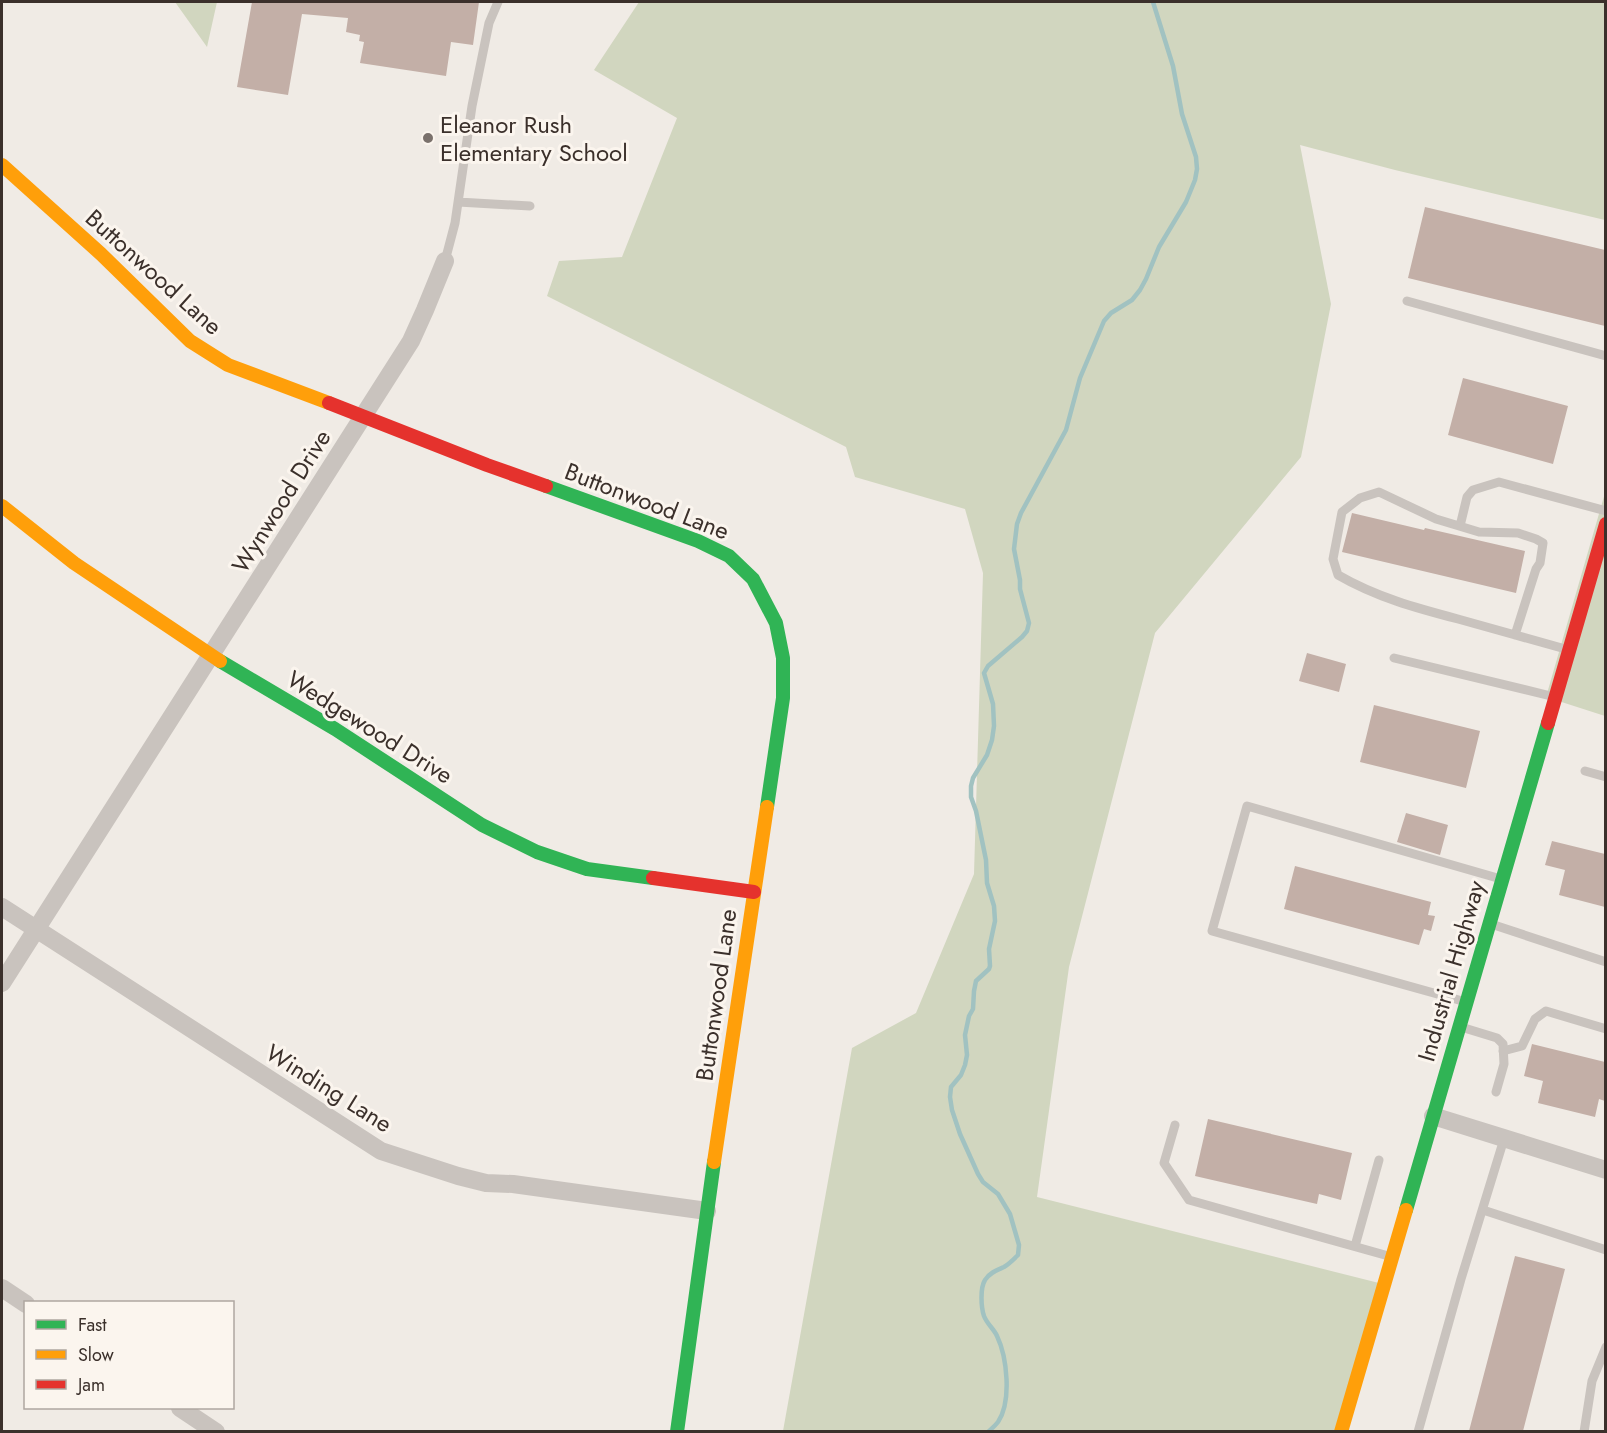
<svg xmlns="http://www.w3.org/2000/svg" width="1607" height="1433" font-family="Jost,sans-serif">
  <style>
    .green { fill: #d1d6bf }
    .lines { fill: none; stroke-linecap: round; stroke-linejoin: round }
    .stream { stroke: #a1c2c1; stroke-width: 4.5 }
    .building { fill: #c3afa7 }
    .lane { stroke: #c9c3be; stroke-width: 9 }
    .street { stroke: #c9c3be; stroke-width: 18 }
    .fast { stroke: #30b455; stroke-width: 14 }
    .slow { stroke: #ff9f0a; stroke-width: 14 }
    .jam { stroke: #e5322d; stroke-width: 14 }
    .poi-dot { fill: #7a716c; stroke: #fbf5ee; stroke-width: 2 }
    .labels { text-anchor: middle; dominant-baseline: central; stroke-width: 6; stroke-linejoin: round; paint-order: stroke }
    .poi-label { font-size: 24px; fill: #3b302b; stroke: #fbf5ee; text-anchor: start }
    .street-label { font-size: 24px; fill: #3b302b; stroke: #fbf5ee }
  </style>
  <rect width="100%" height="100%" fill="#f0ebe5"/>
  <path class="green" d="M175,2H217L207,47Z
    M639,2H1605V220L1395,170L1300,145L1331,304L1301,457L1155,633L1069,967L1037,1197L1379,1283L1335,1431H783L852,1048L916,1013L974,874L983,573L965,509L855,477L846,447L547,296L559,261L622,257L677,118L594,70Z
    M1605,493V716L1546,697Z"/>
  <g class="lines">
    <path class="stream" d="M988,1432C991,1429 995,1426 998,1422C1012,1401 1007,1357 997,1336C994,1329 987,1324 984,1316C981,1307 980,1288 985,1280C989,1273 997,1270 1004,1267C1009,1264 1014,1259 1018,1255L1019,1245L1010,1214L998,1194L983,1182L978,1174L960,1134L952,1110L950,1097L951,1087L961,1075L965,1065L967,1055L965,1035L969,1016L973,1009L974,991L976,981L989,969L990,966L989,949L995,921L994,906L987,883L986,860L976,811L971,797V786L973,778L987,755L992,740L994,726L993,704L984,673L988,666L1022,637L1027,631L1029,623L1020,589V580L1014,549L1017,524L1021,513L1066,430L1080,378L1104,321L1111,313L1132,300L1140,290L1146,279L1159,247L1186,202L1195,180L1197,169L1196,157L1182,114L1173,66L1153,2"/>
  </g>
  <path class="building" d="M252,2H479L473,45L451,42L446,76L360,63L364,42L359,41L360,35L346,32L348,18L302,14L288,95L237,87Z
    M1425,207L1605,250V326L1408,278Z
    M1463,378L1568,406L1553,464L1448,435Z
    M1352,513L1424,530L1425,528L1525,551L1516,593L1342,552Z
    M1307,653L1346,664L1339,692L1299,681Z
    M1374,705L1480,731L1466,788L1360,762Z
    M1406,813L1448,825L1440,855L1397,842Z
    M1552,841L1605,854V907L1559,895L1565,870L1545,865Z
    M1295,866L1431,902L1428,915L1435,916L1431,931L1424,929L1419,945L1284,909Z
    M1532,1044L1605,1062V1101L1599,1099L1595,1117L1538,1103L1543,1081L1524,1076Z
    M1208,1119L1352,1153L1341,1200L1319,1194L1317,1204L1195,1176Z
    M1515,1256L1565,1269L1523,1431H1469Z"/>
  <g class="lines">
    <path class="lane" d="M458,202L530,206
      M445,261L455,223L472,106L489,23L498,2
      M1407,301L1606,356
      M1460,526L1467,497L1473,490L1499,482L1606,511
      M1515,635L1536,569L1540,563L1543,543L1536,539L1518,533L1479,532L1436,519L1379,492L1360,498L1342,512L1333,559L1338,575C1376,597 1416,608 1458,619C1495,629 1532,640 1569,650
      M1394,658L1555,697
      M1585,771L1606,777
      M1491,924L1606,962
      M1466,1002L1212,931L1247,806L1501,879
      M1461,1027L1497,1038L1503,1044L1504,1064L1496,1092
      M1503,1051L1522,1046L1535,1019L1546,1011L1606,1029
      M1175,1125L1164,1163L1189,1200L1392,1257
      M1483,1210L1606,1250
      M1355,1246L1379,1160
      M1418,1432L1461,1279L1504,1139
      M1584,1432L1592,1381L1606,1347"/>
    <path class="street" d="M2,907L381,1151L458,1176L486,1183L513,1184L707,1211
      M2,983L411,341L425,310L445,261
      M1433,1116L1606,1170
      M2,1288L26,1304
      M180,1408L216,1432"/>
    <path class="fast" d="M546,486L698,541L729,556L753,579L776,623L783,658V698L767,807
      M220,661L335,729L482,825L537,852L587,869L653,878
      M1406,1210L1548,723
      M677,1432L714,1162"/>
    <path class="slow" d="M2,165L101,254L190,341L228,365L329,403
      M2,506L74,563L220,661
      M714,1162L767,807
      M1341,1432L1406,1210"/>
    <path class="jam" d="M329,403L487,465L546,486
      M1548,723L1606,524
      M653,878L754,892"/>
  </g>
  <circle class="poi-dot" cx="428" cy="138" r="6"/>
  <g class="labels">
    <g class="poi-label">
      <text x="440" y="124">Eleanor Rush<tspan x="440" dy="28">Elementary School</tspan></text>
    </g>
    <g class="street-label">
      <text transform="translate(154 272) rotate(42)">Buttonwood Lane</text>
      <text transform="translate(281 501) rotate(-58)">Wynwood Drive</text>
      <text transform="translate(647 501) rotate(21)">Buttonwood Lane</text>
      <text transform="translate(370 727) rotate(32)">Wedgewood Drive</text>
      <text transform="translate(1451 971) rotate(-74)">Industrial Highway</text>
      <text transform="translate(716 995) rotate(-82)">Buttonwood Lane</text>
      <text transform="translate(329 1088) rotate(32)">Winding Lane</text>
    </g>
  </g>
  <rect width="1607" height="1433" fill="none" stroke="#3b302b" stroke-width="6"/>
  <rect x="24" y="1301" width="210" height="108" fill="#fbf5ee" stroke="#aea6a0" stroke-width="1.5"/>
  <rect x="36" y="1320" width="30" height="9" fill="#30b455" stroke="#aea6a0" stroke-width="1.5"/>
  <text x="78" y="1331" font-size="18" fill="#3b302b">Fast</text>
  <rect x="36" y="1350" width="30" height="9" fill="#ff9f0a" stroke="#aea6a0" stroke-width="1.5"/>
  <text x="78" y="1361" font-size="18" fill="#3b302b">Slow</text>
  <rect x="36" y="1380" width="30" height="9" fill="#e5322d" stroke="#aea6a0" stroke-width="1.5"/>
  <text x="78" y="1391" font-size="18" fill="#3b302b">Jam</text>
</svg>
